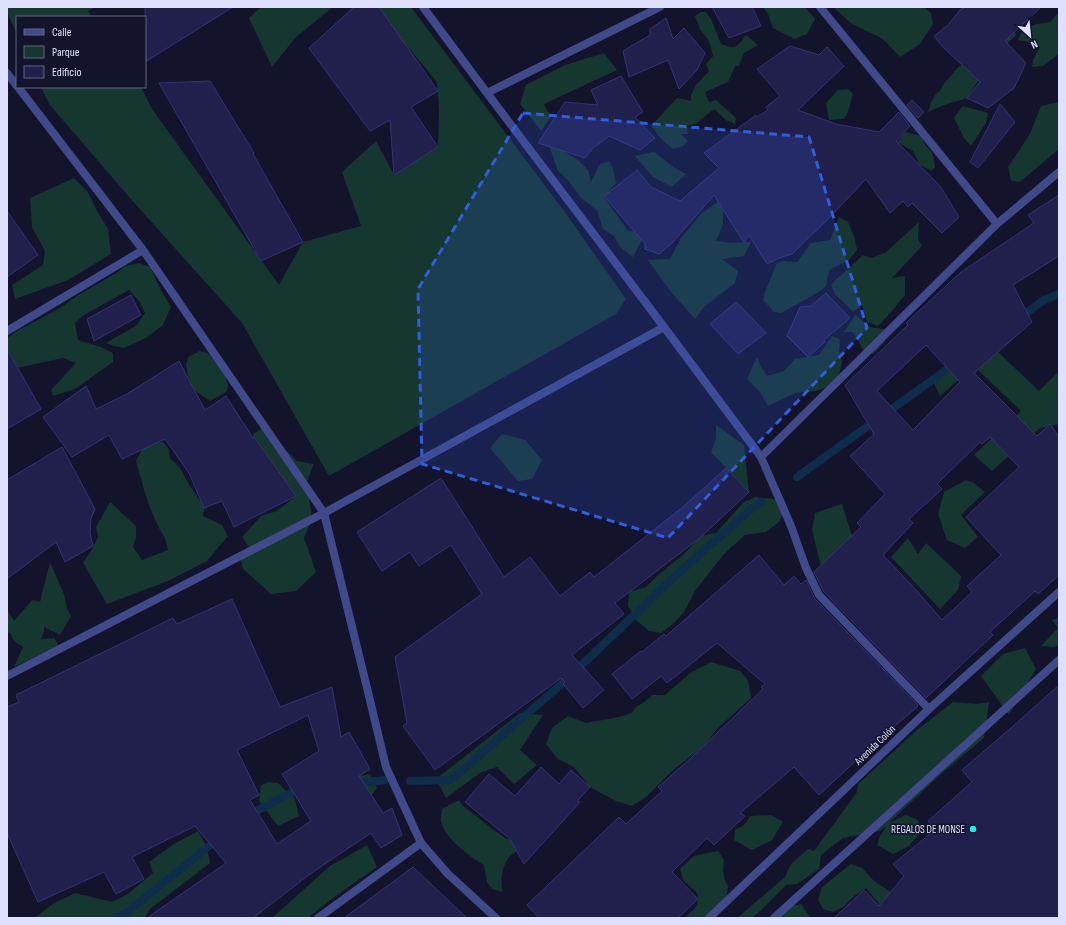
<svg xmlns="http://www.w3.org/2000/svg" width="1066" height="925" font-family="'Sofia Sans Condensed',sans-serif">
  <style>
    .green { fill: #163630 }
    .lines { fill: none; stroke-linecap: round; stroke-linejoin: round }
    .stream { stroke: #0e2d4a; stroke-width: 8 }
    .building { fill: #211f4c; stroke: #353277; fill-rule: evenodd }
    .minor { stroke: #404989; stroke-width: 8 }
    .marked { fill: #305ddc; fill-opacity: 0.2; stroke: #305ddc; stroke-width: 3; stroke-dasharray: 8 5; stroke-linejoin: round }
    .poi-dot { fill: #12f6e9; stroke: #13132c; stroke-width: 1.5 }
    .labels { text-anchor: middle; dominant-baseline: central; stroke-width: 3; stroke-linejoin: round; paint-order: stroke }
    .street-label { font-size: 11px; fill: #dfe0fe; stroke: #13132c }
    .poi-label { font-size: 11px; fill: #dfe0fe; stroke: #13132c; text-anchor: end }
  </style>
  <rect width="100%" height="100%" fill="#13132c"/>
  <path class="green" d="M7,7H96L88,11L92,17H17V34L7,12Z
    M261,7H333L295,38L272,67L249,18Z
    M378,7H411L564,211L626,299L616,314L329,476L242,323L130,198L49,104L41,87H141L152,109L279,285L303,242L361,226L342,172L376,141L394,175L438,147L439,109L437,82L388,23Z
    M763,7H805L815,19L807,34L794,39L773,28L768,14Z
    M836,7H924L931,13L933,24L920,44L900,57L883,39L852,24L835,9Z
    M701,12H706L711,19L721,44C736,50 737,47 746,35L758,45L744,53L739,66H735L728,82L705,92L709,102L716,100L736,118L735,124L726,120L714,109L697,123L687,126L688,134H681L688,141L683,146L673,149L663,141L651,126L677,98L691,101V95L696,85L709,71L706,64L713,56L709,41L700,29L695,16Z
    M1059,12V54L1043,66L1032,67L1033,60L1039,48L1030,42L1018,40L1023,29L1037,24L1050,22Z
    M1011,22L1016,35L999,52L984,72L967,98L944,105L928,112L931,102L936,94L940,91L943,85L958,67L970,62Z
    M604,53L617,70L544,104L551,117L541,131L520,104L526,85L565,65Z
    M848,89L853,94L847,115L843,119L829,120L826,103L838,90Z
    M1058,102L1059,103V149L1020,182L1011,181L1008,167L1030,134L1041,106Z
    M963,106L988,113L986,123L971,146L964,138L954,118Z
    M905,132L921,136L926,146L932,152L935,167L932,171L920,165L913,151L897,142Z
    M548,143L577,159L588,170L591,182L600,164L609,161L613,169L616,183L604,197L628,231L646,232L633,257L620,247L614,236L603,229L597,210L581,198L568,180L558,171Z
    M654,152L675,168L686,174L672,187L653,177L635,156Z
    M74,178L88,192L97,211L108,229L111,254L68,280L15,299L12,285L43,265L45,251L32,227L30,198Z
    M719,201L723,210V224L716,241L731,243L751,242L744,256L722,259L738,271L735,283L704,307L695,319L671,292L648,260L662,259H670L681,238L702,213Z
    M839,217L848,222L855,239L857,250L849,260L829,270L826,286L819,292L781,313L774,312L763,300L765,292L777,263L784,261L797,262L811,243L830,240Z
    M919,222L918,239L922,246L892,278L905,276V295L892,311L878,326L867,322L862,305L853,312L835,294L831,285C836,279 840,276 846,271C852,266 857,260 863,255L871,258L885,253Z
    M139,263L150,267L162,292L171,307L163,325L146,338L124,348L114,346L106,343L137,325L145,313L140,302L129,290L84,315L75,323L78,340L101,347L113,353V362L75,389L53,396L51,390L76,363L63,358L17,368L7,347V338L15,332L62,307L75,297L116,273L125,266Z
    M855,315L870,327L888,330L884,343L873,354L863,350L858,340L852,332H844Z
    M832,336L840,339L839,352L842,362L839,375L832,385L816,391L795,393L768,406L760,392L747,379L757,357L761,367L767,376L784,371L795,359L819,355Z
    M978,342L998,352L1039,391L1059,371V424L1040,428L992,471L974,455L1021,411L974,366L940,396L934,383Z
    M200,351L209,354L218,364L225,374L228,386L226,392L210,401L194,390L188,375L186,365L188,357Z
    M716,425L744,445L749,492L711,452L716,438Z
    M263,428L297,461L314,464L307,481L312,519L304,538L316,572L296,591L271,594L243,569L240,556L251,550L242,537L261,516L277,511L296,496L254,437L253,434Z
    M502,434L525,440L542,460L532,479L518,481L490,448Z
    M146,442H163L168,448L170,458L180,468L190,486L201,502L205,505L203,516L222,525L228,536L207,561L168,581L107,604L83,563L91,551L98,537L96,527L110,502L136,526V537L133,547L142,560L168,550L165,538L160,530L150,508L145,493L136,461Z
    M966,480L974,483L985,492L961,515L978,537L965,548L947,540L938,514L944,492Z
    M755,497L775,499L784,511L779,522L766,532L745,535L724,554L695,591L684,612L673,624L661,633L649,631L636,620L628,606L629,592L646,587L657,576L684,554L701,536L716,533L744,502Z
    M842,504L852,536L821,567L812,530L815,513Z
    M908,538L918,554L926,543L961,576L958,590L940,609L891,557Z
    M50,562L64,594L67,608L71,616L60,635L44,627V632L41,639L54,638L59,646L14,667L23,647L14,641L10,633L7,632V609L14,621L32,600L40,602Z
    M1059,618V645L1054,647L1041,646L1058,628L1052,620Z
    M1025,648L1036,669L1009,715L981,676L1003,654Z
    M711,662L740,671L748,680L751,698L717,729L703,747L673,770L646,797L632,806L616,801L590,787L574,767L558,759L546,744L552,728L568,716L586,723L619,717L632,713L636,707L644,702L653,695H665L690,673Z
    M953,702L977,704L989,702L984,738L941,774L889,823L906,815L918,820L921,832L909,846L893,854L877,845L879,838L886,826L880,831L843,838L821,855L819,869L797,884L786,885L758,913L751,918H737L785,877L791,864L808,849L814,851L857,792L858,784L917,730Z
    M520,713L543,715L520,750L537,765L514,784L497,767L480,773L446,798L436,779Z
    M370,774L377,788L372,795L365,799L359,776Z
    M269,782L278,783L295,799L299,816L278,826L259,801L261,785Z
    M459,800L462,805L495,831L505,838L513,841L518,850C515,853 510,855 508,859C501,868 501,881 502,892L492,889L487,882L484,865C469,856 446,839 441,822C440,819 442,813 442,809Z
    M771,815L783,822L772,840L752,850L734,840L735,830L744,825L750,816Z
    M198,831L207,847L210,863L150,909L145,918H36L37,916L54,903L75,893L112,902L129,893L153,873L149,862L174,844Z
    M367,845L377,867C354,883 330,899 308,918H272L330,866Z
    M718,851L724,860L723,870L724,877L728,887L727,895L704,918H684C692,912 703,903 696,892C693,888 687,885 684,881C682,877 681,872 680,869L694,856Z
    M851,864L862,868L874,881L891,892V918L866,888L853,897L843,907L833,912L823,909L818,900L822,887Z
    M801,904L811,918H779L793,906Z"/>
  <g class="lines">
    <path class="stream" d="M1019,318L1044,300L1059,294
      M797,477L956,363
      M410,781L451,780L565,681L675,576L749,511L761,502
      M353,783L386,780
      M247,816L302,787
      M116,918L126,913L219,838"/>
  </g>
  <path class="building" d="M145,7H233L145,62Z
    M354,7H379L438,91L411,107L438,147L394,175L390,120L370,131L309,48Z
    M712,7H752L761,26L729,38Z
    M965,7H1041L1005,41L1026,63L1014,88L988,108L967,98L980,82L944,48L934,36L947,26L960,10Z
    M666,18L673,39L684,28L705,53L697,70L679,89L668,60L629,77L623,51L650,35V29Z
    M790,46L819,55L827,47L844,66L798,110L836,124L879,132L899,112L910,126L896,141L940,186L959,217L942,233L912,203L908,207L903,201L890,213L866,179L828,219L792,254L779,258L767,264L749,235L744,243L714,195L672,243L659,254L645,249V244L604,196L637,170L651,187L680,201L719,168L704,153L756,115L757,117L768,110L766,107L780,96L757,69Z
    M621,76L643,112L635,117L655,138L640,150L609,136L593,148L585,158L538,143L565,102L598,105L591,90Z
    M210,81L254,153L253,154L303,242L261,261L159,83Z
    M912,100L924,112L918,118L907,105Z
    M1000,104L1015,122L978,168L970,162Z
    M1059,195V256L1013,285L1032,322L974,373L1037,436L1050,424L1059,437V575L1038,594L1035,591L990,632L993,635L926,698L824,592L814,572L861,527L857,523L885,494L850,456L874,434L845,385L908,325L906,323L961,272L1034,223L1028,215ZM926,345L960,382L913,430L877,391ZM990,437L1019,467L966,517L1001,555L967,586L972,592L942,620L916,590L883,555L913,523L909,519L942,489L937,484L980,442L982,444Z
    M7,211L38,255L7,277Z
    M826,293L850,318L824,340L825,342L808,357L787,336L800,307L811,306Z
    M131,295L141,315L94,341L87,319Z
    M736,302L766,333L738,354L710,324Z
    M7,349L41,409L7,429Z
    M179,361L205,410L226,396L253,438L254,437L296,496L234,527L222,501L204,508L189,473L165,439L122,459L109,435L72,457L43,417L86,386L96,409L127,394Z
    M62,447L95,509L91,518L90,533L93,546L65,562L56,542L7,579V480Z
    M726,468L749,492L701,537L615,603L624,614L572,655L604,690L583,708L563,684L565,682L561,678L435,770L403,726L407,723L395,657L482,594L451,545L419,566L410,552L382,571L357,532L441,478L504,577L530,557L560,596L590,572L594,577L683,507Z
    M759,555L784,585L794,576L801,584L806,580L815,599L918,705L917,707L876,742L819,795L794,767L740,813L745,816L714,845L707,838L672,872L698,899L678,918H539L527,905L619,817L626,824L662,791L658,787L691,758L763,689L761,687L765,684L717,643L667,683L661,676L632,699L612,674L641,651L642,652L664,634L666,636Z
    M232,599L280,707L332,687L341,737L349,732L370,769L359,776L383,813L392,808L402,835L381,848L371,833L335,857L300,881V882L253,918H147L226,863L195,826L132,857L144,879L116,894L104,872L38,902L7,833V707L19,702L16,695L173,618L177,624ZM308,715L319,751L282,774L311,821L277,844L250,800L259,795L237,750Z
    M1059,685V918H834L864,890L879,906L904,876L893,864L935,830L928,821L972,782L962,770L1011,728Z
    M541,767L559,784L571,770L590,787L577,801L580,802L524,864L510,839L465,802L489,774L515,796Z
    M413,867L467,918H344Z"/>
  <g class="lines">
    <path class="minor" d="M423,7L487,93L664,327L761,457L791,526L806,568L819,595L929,709
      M820,7L997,224
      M7,73L17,86
      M18,87L143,250L324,513L369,696L386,767L421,843L448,874L496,918
      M487,93L660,7
      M7,331L143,250
      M761,457L997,224L1059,172
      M7,676L324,513L664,327
      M318,918L421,843
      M709,918L929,709L1059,592
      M774,918L1059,660"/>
  </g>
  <path class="marked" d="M523,113L809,137L867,328L668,538L422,464L418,289Z"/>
  <circle class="poi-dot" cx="973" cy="829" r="4"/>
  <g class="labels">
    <g class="street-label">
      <text transform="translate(875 745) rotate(-44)">Avenida Colón</text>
    </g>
    <g class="poi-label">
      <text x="965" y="829">REGALOS DE MONSE</text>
    </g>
  </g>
  <rect width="1066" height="925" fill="none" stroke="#dfe0fe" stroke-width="16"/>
  <rect x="16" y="16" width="130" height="72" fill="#13132c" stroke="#656580"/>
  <rect x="24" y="29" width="20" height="6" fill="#404989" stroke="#656580"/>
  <text x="52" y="36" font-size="12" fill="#dfe0fe">Calle</text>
  <rect x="24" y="46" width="20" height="12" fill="#163630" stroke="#656580"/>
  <text x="52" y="56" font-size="12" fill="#dfe0fe">Parque</text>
  <rect x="24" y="66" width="20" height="12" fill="#211f4c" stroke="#656580"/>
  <text x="52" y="76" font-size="12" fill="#dfe0fe">Edificio</text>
  <g transform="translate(1030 36) rotate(153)" stroke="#13132c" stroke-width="3" paint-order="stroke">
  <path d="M0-3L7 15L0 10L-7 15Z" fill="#dfe0fe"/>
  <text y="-6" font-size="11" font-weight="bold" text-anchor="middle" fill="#dfe0fe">N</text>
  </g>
</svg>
